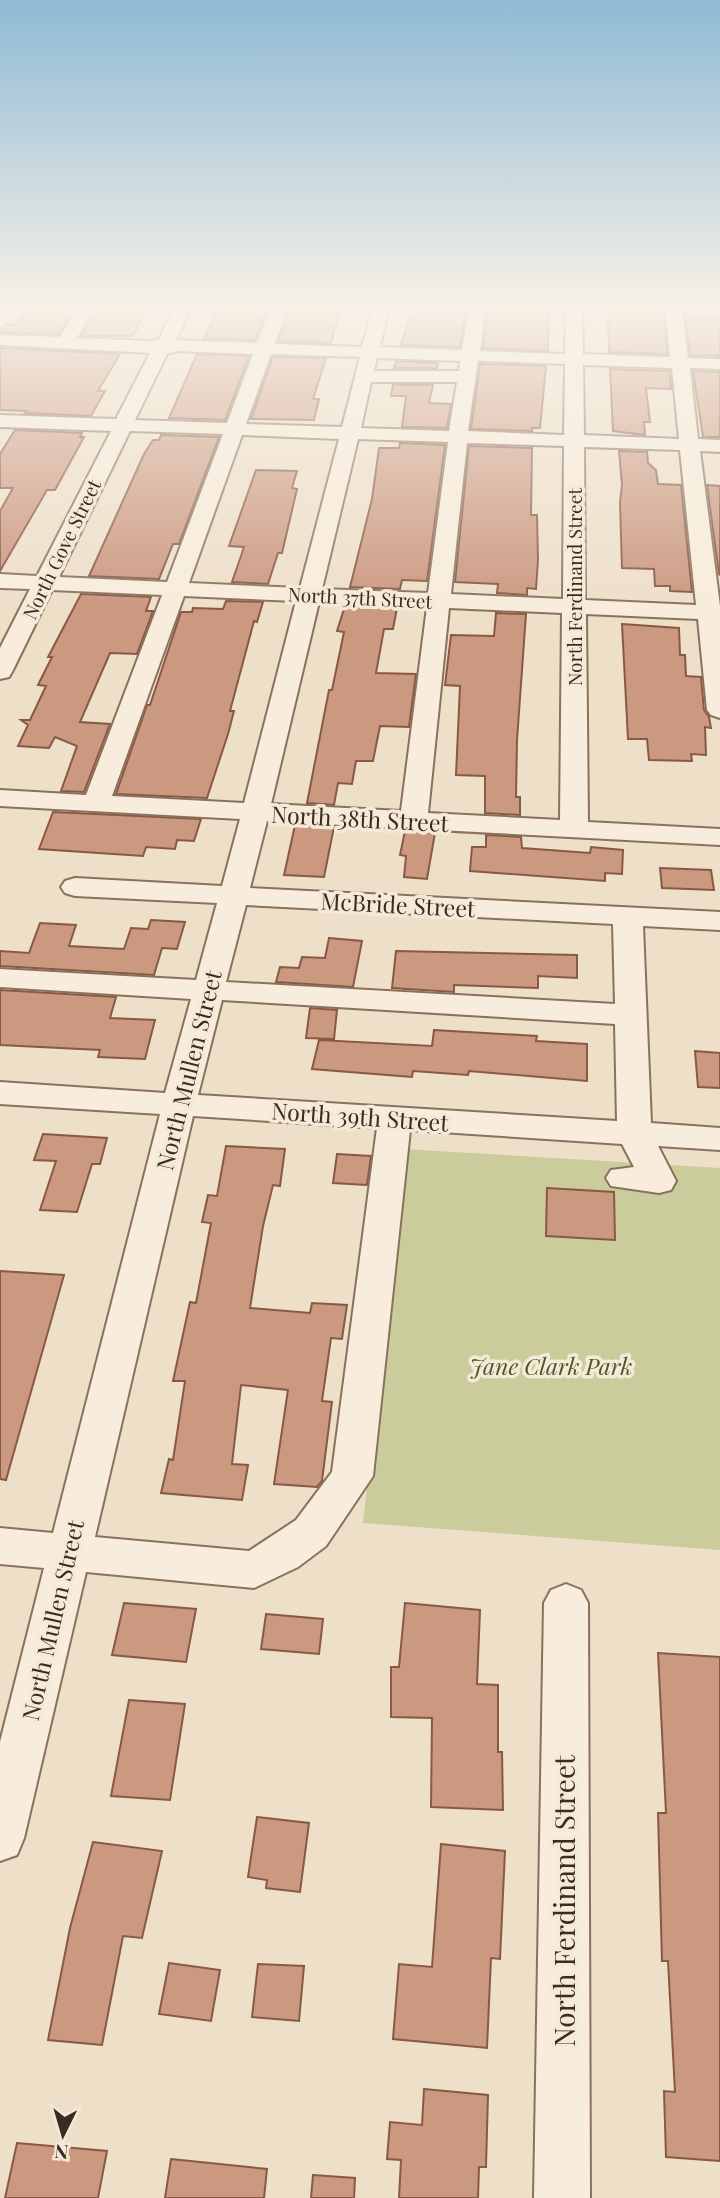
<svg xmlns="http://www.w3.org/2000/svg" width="720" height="2198" font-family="'Playfair Display',serif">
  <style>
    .green { fill: #cbcc9c }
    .building { fill: #cb9880; stroke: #885944; stroke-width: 2 }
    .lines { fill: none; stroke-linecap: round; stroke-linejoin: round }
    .minor-casing { stroke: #8a715e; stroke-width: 4 }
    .minor { fill: #f8eddc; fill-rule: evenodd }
    .labels { text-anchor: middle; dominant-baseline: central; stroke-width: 7; stroke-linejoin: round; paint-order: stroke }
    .far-street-label { font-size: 19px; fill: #3b2b21; stroke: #f5ead8 }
    .street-label { font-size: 23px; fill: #3b2b21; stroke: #f5ead8 }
    .park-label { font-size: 23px; font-style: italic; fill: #4f5628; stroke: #f5ead8 }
    .near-street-label { font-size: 28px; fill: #3b2b21; stroke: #f5ead8 }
  </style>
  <rect width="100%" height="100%" fill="#eedfc9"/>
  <path class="green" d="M404,1149L720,1168V1550L363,1523Z"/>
  <path class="building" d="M69,303H78L59,334L0,332L6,324L17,325L33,304Z
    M99,303H149L133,336H81Z
    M221,303H270L255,340L204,338Z
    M291,303L341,305L331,343L279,341Z
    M528,303H549L548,351L483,348L488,309L528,310Z
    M462,308H466L460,347L401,345L409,318H416L417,313L461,314Z
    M608,309L663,310L667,354L609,352Z
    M685,315L720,317V356L690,355Z
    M0,348L120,354L98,391H105L91,416L25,413L27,411L0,410Z
    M197,354L249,356L225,420L169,418Z
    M273,357L326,358L313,399H319L314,420L251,419Z
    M396,361L438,363L437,368H394Z
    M480,364L546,366L540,428H532V431L471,429Z
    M610,369L670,371L671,389L646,388L650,422H644L645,435L613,431Z
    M693,371L720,372V437H703Z
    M393,385H433L429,403L451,404L447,428L402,427L406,396H391Z
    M15,430L82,433L80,437H84L55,490H47L0,571V511L13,488H0V454Z
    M161,435L219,437L179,544H173L159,579L89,576L144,454L153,440H159Z
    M400,443L445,445L427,581L402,580L400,589L350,587L372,499L379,448H399Z
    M469,446L532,448L531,515H537L538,560L536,589L527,588V595L497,593L498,584L455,582Z
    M619,451L647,452L648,463L656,470L658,484L681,485L692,592L670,591V586H655L654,569L622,568L620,503L622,485Z
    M256,470L297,471L292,488L297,489L282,553H278L268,584L232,582L244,547L229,546Z
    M707,485L720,486V575L719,574Z
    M81,594L151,597L146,611H153L137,654L110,653L80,722L110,724L84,792L61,791L77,746L55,737L49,748L18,746L28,725L21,720H30L46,686L38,685L52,657H48Z
    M226,601L263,602L257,622L254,621L230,711H234L228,734L207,798L116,794L147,705H150L181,612H192L193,608L223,609Z
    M345,606L397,608L393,629H384L376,673L416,674L409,727L380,726L373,761H356L352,784L338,783L334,805L307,803L329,690H332L344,632L337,631Z
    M496,613L526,614L517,740L516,797H520V815L485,813V776L456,775L460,686L445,685L451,635L494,636Z
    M622,624L679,628L680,655H685L686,676L701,677L704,710L709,717L711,728L705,727L706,755L691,754L692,761L649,760L647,739H628Z
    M53,812L201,819L194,841L177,840L175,849L146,847L143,856L39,849Z
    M295,825L334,827L324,877L284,875Z
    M405,831L435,833L427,879L404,877L406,856L400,855Z
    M486,835L521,837L522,848L590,853L591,847L623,850L622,874L605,873V881L470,871L472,847H486Z
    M660,868L711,870L714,890L662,888Z
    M151,920L185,922L177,949L162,948L154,975L0,966V951L29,953L40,923L76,925L69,946L124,949L131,928L148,929Z
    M329,938L362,941L353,987L276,982L280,967L299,968L302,957L325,958Z
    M396,951L577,955V978L538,976V988L454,985V992L392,988Z
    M0,990L116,997L110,1018L155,1020L145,1059L98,1057L100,1050L0,1045Z
    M310,1008L337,1010L334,1039L306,1038Z
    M434,1030L537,1036L536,1041L587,1044V1081L469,1071L468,1075L413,1071L412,1077L312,1069L319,1040L432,1046Z
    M695,1051L720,1053V1088L698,1087Z
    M43,1134L107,1138L100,1164H92L77,1212L40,1210L56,1161L34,1160Z
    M226,1146L285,1149L280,1186L273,1185L263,1226L250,1308L310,1313L312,1303L347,1305L342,1339L331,1338L322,1401L332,1402L322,1481L317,1487L274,1484L288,1390L241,1385L232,1464L248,1465L242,1500L161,1493L169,1459L173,1460L185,1381H173L190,1302L196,1303L211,1223L202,1222L208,1195L217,1196Z
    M337,1154L371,1156L367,1185L333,1183Z
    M547,1188L614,1192L615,1240L546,1236Z
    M0,1271L64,1275L6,1480L0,1479Z
    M124,1603L196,1609L186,1662L112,1655Z
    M405,1603L480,1610L477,1684L498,1685V1752H502L503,1810L431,1807L432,1718L391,1717V1667H399Z
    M266,1614L323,1619L319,1654L261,1649Z
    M658,1653L720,1657V2161L666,2157L664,2091L675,2092L668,1961H662L658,1813H666Z
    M129,1700L185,1704L170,1800L111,1796Z
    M257,1817L309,1823L300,1892L266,1888L267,1880L248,1877Z
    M93,1842L162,1851L142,1938L123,1936L102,2045L48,2040L70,1928Z
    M441,1844L505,1851L500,1959L491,1958L487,2048L393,2039L399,1964L432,1967Z
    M169,1963L220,1970L211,2021L159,2014Z
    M258,1964L304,1966L299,2021L252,2017Z
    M424,2089L488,2095L486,2167H479L478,2198H399L401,2160L387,2159L390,2122L422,2125Z
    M17,2143L107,2151L98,2198H5Z
    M171,2159L267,2169L264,2198H165Z
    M313,2175L355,2178L354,2198H311Z"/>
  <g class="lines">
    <defs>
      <path id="minor" d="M81,303H97L77,338L151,341L159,339L177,303H193L176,340L257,343L273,303H289L275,344L362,347L374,303H390L380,347L462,350L470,303H486L480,351L565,354L566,303H582L583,354L670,357L665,303H681L688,358L720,359V369L690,368L698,439L720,440V452L700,451L720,606V718L711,715L707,710L698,619L586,614L588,822L720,829V845L267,821L250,888L720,912V930L643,926L651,1123L720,1128V1150L658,1146L676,1181L671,1190L659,1193L611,1186L606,1178L611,1170L634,1167L622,1144L410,1130L373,1476L326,1546L298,1567L254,1588L86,1572L24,1838L17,1855L0,1861V1742L44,1568L0,1564V1528L53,1533L160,1114L0,1104V1082L165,1093L191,999L0,987V969L196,980L217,903L75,896L65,893L61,887L65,881L75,878L222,886L240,819L0,806V790L86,795L162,595L52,590L12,672L9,677L0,679V648L30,589L0,588V574L37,576L111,431L0,427V415L116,419L150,353L0,345V335L60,337ZM176,351L253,354L227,423L135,420L167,354ZM271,354L360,357L342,427L246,424ZM377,358L460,361L459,371H374ZM478,361L565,364L564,435L468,431ZM583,365L672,368L679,439L584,435ZM371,382H457L449,431L361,428ZM130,431L223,434L167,582L59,577ZM242,435L339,439L300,588L189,583ZM358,439L448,442L428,593L322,589ZM467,443L564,446L563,599L451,594ZM584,447L680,450L696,605L585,600ZM184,596L296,601L244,803L112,796ZM319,602L427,607L401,811L271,804ZM449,608L562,613L560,820L428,813ZM246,905L613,924L615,1004L226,982ZM222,1000L615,1024L617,1121L198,1095ZM193,1116L377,1128L332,1472L296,1520L249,1551L95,1537Z
        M566,1584L581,1590L588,1603L590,2198H534L544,1603L551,1590Z"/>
    </defs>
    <use href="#minor" class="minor-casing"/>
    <use href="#minor" class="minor"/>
  </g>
  <linearGradient id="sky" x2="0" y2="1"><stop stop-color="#8fbad5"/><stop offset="0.5" stop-color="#f7f1e7"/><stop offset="1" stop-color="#f7f1e7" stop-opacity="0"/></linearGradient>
  <rect width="720" height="611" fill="url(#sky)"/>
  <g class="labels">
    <g class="far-street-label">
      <text transform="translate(61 549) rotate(-64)">North Gove Street</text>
      <text transform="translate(574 587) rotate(-90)">North Ferdinand Street</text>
      <text transform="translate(360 597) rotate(3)">North 37th Street</text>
    </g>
    <g class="street-label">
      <text transform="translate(360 818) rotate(3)">North 38th Street</text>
      <text transform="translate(398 904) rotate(3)">McBride Street</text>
      <text transform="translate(188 1070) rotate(-76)">North Mullen Street</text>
      <text transform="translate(360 1116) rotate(4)">North 39th Street</text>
      <text transform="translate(52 1620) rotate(-77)">North Mullen Street</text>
    </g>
    <g class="park-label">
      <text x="551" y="1365">Jane Clark Park</text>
    </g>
    <g class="near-street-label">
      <text transform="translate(563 1901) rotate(-90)">North Ferdinand Street</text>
    </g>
  </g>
  <g transform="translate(63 2135) rotate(185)" stroke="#f5ead8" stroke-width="5" paint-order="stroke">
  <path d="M0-5L12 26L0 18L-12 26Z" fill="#3b2b21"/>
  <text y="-10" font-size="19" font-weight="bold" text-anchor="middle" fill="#3b2b21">N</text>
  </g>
</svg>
